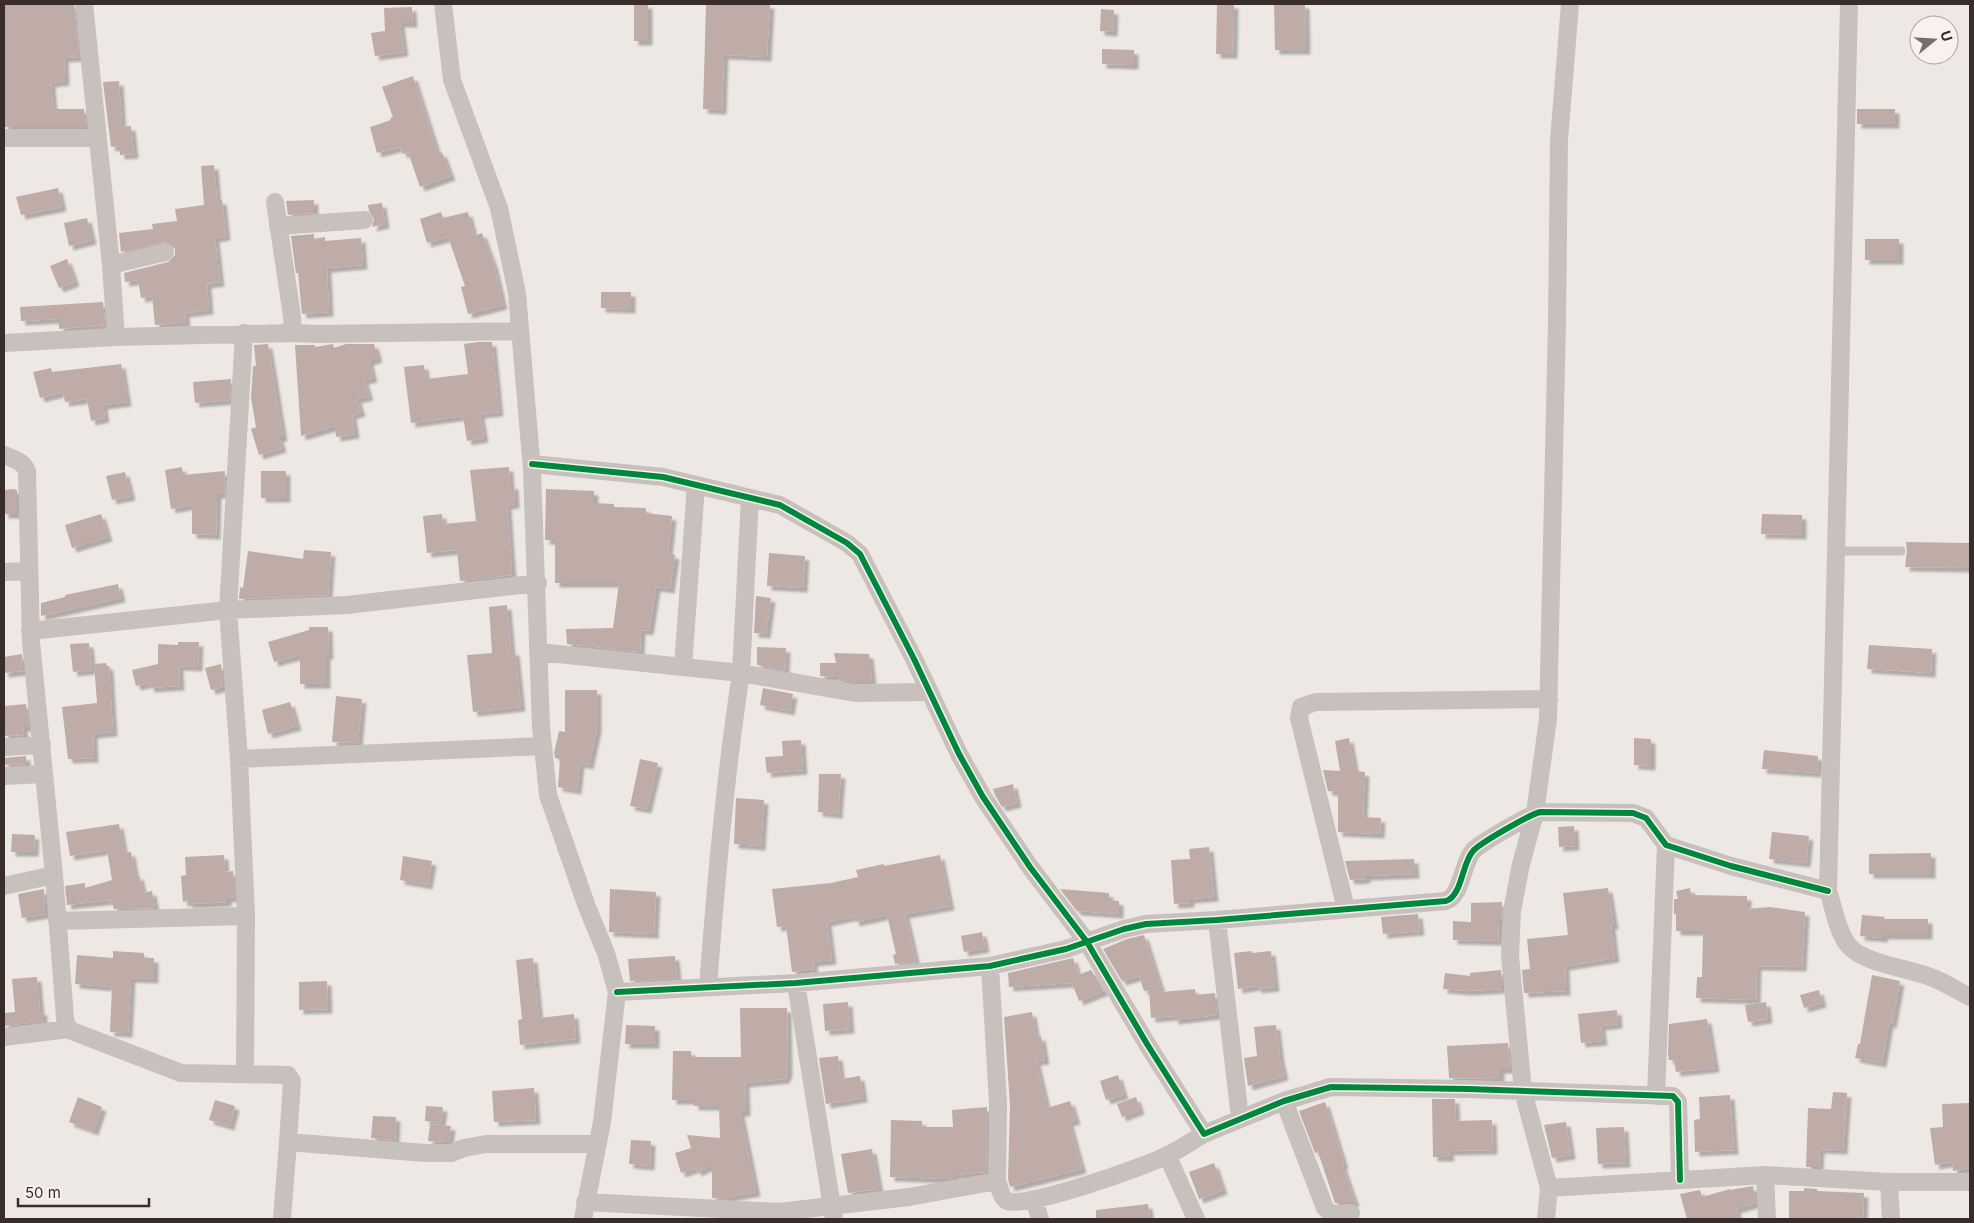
<svg xmlns="http://www.w3.org/2000/svg" width="1974" height="1223" font-family="Inter,sans-serif">
  <style>
    .building { fill: #c0aca7; filter: url(#shadow) }
    .lines { fill: none; stroke-linecap: round; stroke-linejoin: round }
    .service { stroke: #c7c0bc; stroke-width: 9 }
    .minor { stroke: #c7c0bc; stroke-width: 18 }
    .cycleway-casing { stroke: #f9f1ec; stroke-width: 9 }
    .cycleway { stroke: #00873e; stroke-width: 6 }
  </style>
  <defs>
    <filter id="shadow"><feDropShadow dx="4.5" dy="4.5" stdDeviation="1" flood-color="#0004"/></filter>
  </defs>
  <rect width="100%" height="100%" fill="#ede8e4"/>
  <path class="building" d="M4,4H74L79,57L64,58L65,81L51,83L53,109H84L86,127H4Z
    M634,4H648V41H634Z
    M706,4H770L767,57L724,55L722,110L703,109Z
    M1217,4H1234L1233,54H1216Z
    M1274,4H1305L1306,50H1275Z
    M412,7L413,23H400L404,52L375,56L371,33L385,31L384,8Z
    M1101,9L1114,10L1113,32L1100,31Z
    M1102,49L1134,50V65L1102,64Z
    M413,76L438,154L442,152L451,176L420,187L408,152L403,154L400,147L377,153L370,127L391,120L390,118L393,117L382,87Z
    M119,81L122,127L131,126L134,154L120,155V146L111,147L103,82Z
    M1857,109H1895V124H1857Z
    M214,165L217,200H222L226,236L215,238L220,282L207,284L209,310L185,313L186,322L155,325L152,296L141,298L138,280L125,282L124,273L168,262L175,255V249L172,244L163,242L121,252L119,233L153,229L152,224L177,221L175,209L204,205L201,166Z
    M58,188L62,207L21,215L16,197Z
    M314,200V213L288,215L286,201Z
    M382,203L385,224L372,227L374,219L369,211L368,205Z
    M441,212L443,218L468,212L474,236L482,233L494,266L503,305L468,314L461,287L465,286L448,237L427,243L420,219Z
    M87,218L92,240L69,246L64,223Z
    M314,234V239L325,237V241L361,238L363,265L328,268L327,269L329,312L302,314L298,273H296L291,236Z
    M1865,239H1899V260H1865Z
    M67,259L75,282L59,288L50,266Z
    M601,292H631V309L601,308Z
    M103,302L105,325L59,329V319L21,321L20,307Z
    M478,342H492L499,412L480,414L484,438L467,441L463,416L411,423L404,367L424,365L426,379L468,374L464,344Z
    M268,344L283,437H279L282,448L259,455L251,429L256,427L251,398L253,366H256L254,345Z
    M333,344L334,348L346,344H374L378,358L369,361L373,378L364,380L369,396L357,399L361,412L352,415L355,434L336,437L335,426L301,436L295,345H315V347Z
    M121,364L127,402L103,405L105,418L91,421L87,399L65,402L63,392L40,398L33,372L51,368L52,372Z
    M231,379L230,400L195,403L193,382Z
    M182,467L183,475L225,471L224,494H217L216,535L192,534V505L171,509L165,470Z
    M509,467L510,485H514L515,504L507,505L512,575L460,581L457,550L427,553L423,516L442,514L443,524L476,521L470,470Z
    M261,471H286V498H261Z
    M125,472L131,496L112,500L106,476Z
    M14,489L17,490V514H4V490Z
    M546,489L594,491V503L614,504V507L646,508V513L672,516L668,553L675,555L670,589L656,587L649,631L641,630L640,652L567,644L566,629L613,628L619,583H555V540H545Z
    M101,514L108,537L72,548L65,525Z
    M1762,514L1802,515V535L1761,534Z
    M1906,542L1970,543V568L1905,567L1907,551Z
    M304,550L331,552L328,595L239,599L240,587L243,588L248,551L303,559Z
    M769,553L805,556L803,588L767,586Z
    M118,584L121,598L41,616V603L65,597V595Z
    M756,596L771,598L766,634L754,633Z
    M507,605L511,651H515L521,707L473,712L467,655L492,653L489,607Z
    M309,627H328L329,655H326V684H300V655L274,662L268,642L309,630Z
    M178,642H199L198,667L179,666L180,686L150,688L149,683L136,686L132,670L158,664V644L178,645Z
    M89,643L92,670L73,672L70,644Z
    M1869,645L1932,649L1931,673L1867,669Z
    M757,647L786,648L785,670L757,665Z
    M834,653L869,654L872,682H856L838,679V677L820,676V663H836Z
    M22,654L23,671L4,673V657Z
    M106,663L107,666H109L113,732L93,734L94,758L68,759L62,707L97,703L94,664Z
    M221,664L223,687L211,690L205,668Z
    M763,688L793,694L790,711L760,705Z
    M565,690H597V728L589,765L580,763L577,790L558,787L560,759L555,758L554,753L559,731L565,732Z
    M336,696L362,699L358,743L332,742Z
    M290,702L297,726L268,734L262,710Z
    M26,704L29,727H23L24,735L4,736V706Z
    M1349,738L1355,771L1365,772L1363,817L1381,818L1380,834L1338,832V792L1328,791L1323,770L1340,771L1335,741Z
    M1634,738L1651,739V766L1634,765Z
    M801,740L803,770L767,773L765,757L783,756L782,741Z
    M1764,750L1818,756L1817,773L1762,769Z
    M26,756V764L4,765V758Z
    M640,759L658,763L647,809L630,806Z
    M819,774H841L838,814L818,812Z
    M1013,784L1017,803L1002,807L995,795L993,789Z
    M736,798L764,800L761,846L734,844Z
    M119,824L124,853L131,852L135,876L139,875L143,893L152,891L155,908L114,909L111,900L67,905L65,886L85,883V888L112,880L107,850L70,856L66,832Z
    M1574,826L1575,846L1559,847L1558,827Z
    M1772,832L1809,836L1806,863L1769,859Z
    M12,834L35,835L34,852H11Z
    M1209,847L1214,897L1190,899V903L1174,904L1171,860L1190,859L1189,849Z
    M1931,853V874H1869V854Z
    M224,855L225,872L233,871L235,897L227,898V902L188,904V901L183,902L181,876L186,875L185,857Z
    M940,855L950,906L905,914L916,962L895,964L893,955L896,954L887,915L855,922L854,916L827,922L832,960L813,962L814,969L792,972L786,926L777,927L772,889L831,883L858,877L856,870L884,864V866Z
    M403,856L432,861L428,885L400,880Z
    M1414,859L1415,874L1366,876V879L1350,880L1345,861Z
    M1608,888L1614,925H1611L1615,958L1565,966L1566,991L1524,993L1522,970L1530,969L1527,939L1568,935L1563,893Z
    M1690,888L1691,895L1747,896V909L1770,907L1805,912L1802,967L1757,966L1756,1000L1696,998L1697,977H1702L1703,931H1676V914H1674V899H1678L1676,891Z
    M44,889L45,914L22,918L18,894Z
    M610,889L656,892L654,934L609,932Z
    M1060,889L1109,893V900L1119,901V914L1077,911Z
    M1502,902L1501,920H1499L1498,941L1453,940V921L1471,922V903Z
    M1418,914L1420,931L1383,934L1381,917Z
    M1862,915L1885,917L1884,919H1928V935H1883V938L1860,936Z
    M982,932L985,948L964,952L961,936Z
    M1144,935L1162,992L1195,989L1196,995L1215,993L1217,1015L1174,1020V1016L1151,1018L1149,990L1144,991L1139,976L1122,981L1103,949L1127,939Z
    M113,951L144,953V958H154V979L131,978L128,1033L110,1032L112,987L75,984L77,955L113,958Z
    M1251,951L1252,953L1271,951L1275,987L1257,989V986L1238,989L1234,953Z
    M675,956L677,978L630,981L628,959Z
    M533,958L539,1018L574,1014L576,1039L520,1045L518,1020L522,1019L516,960Z
    M1073,958L1078,975L1091,970L1104,991L1079,1001L1072,983L1009,987L1008,973Z
    M1501,970L1502,989L1468,991L1443,989L1445,973L1470,976V973Z
    M1872,975L1900,981L1892,1024L1889,1023L1882,1063L1855,1058L1858,1044H1860Z
    M37,977L40,1011H43V1021L4,1026V1013L15,1012L12,979Z
    M327,981L328,1009L299,1010V982Z
    M1819,990L1822,1003L1804,1008L1800,995Z
    M848,1002L850,1029L825,1031L823,1004Z
    M1766,1002L1768,1019L1748,1022L1745,1005Z
    M740,1008H787L788,1072L785,1079L745,1083L746,1112H740L756,1192L729,1197V1199L712,1198V1165L697,1172L696,1168L681,1173L675,1153L691,1148L687,1135L720,1138L719,1106H694V1100H672L673,1051H691V1057H741Z
    M1617,1010L1618,1024L1601,1026L1603,1041L1581,1043L1578,1014Z
    M1032,1012L1036,1037L1041,1036L1045,1060L1036,1061L1047,1108L1070,1101L1076,1120L1069,1122L1082,1169L1010,1187L1008,1179L1010,1105L1004,1017Z
    M1707,1019L1715,1068L1676,1072L1674,1060H1669L1668,1055L1669,1024Z
    M626,1025L655,1026V1044H625Z
    M1276,1025L1280,1059L1284,1076L1248,1086L1244,1058L1257,1056L1254,1027Z
    M1508,1043L1510,1069H1500V1079L1449,1078L1447,1046Z
    M838,1056L841,1079L860,1076L863,1098L826,1104L819,1058Z
    M1118,1075L1124,1095L1106,1100L1100,1081Z
    M534,1088L536,1120L494,1122L492,1091Z
    M1833,1092L1847,1093L1843,1150L1820,1149L1819,1167H1806L1808,1108L1831,1109Z
    M1730,1095L1734,1150L1695,1152L1694,1120L1700,1119L1699,1097Z
    M78,1097L102,1107L94,1131L69,1122Z
    M1136,1097L1140,1110L1122,1117L1117,1104Z
    M1432,1099H1455L1456,1121L1492,1120L1493,1150L1449,1151L1450,1157H1433Z
    M215,1100L235,1106L230,1126L209,1120Z
    M1325,1102L1344,1164L1342,1165L1355,1202L1353,1203H1335L1318,1152L1315,1153L1299,1111Z
    M1970,1103V1168L1953,1171L1952,1162L1935,1165L1930,1128L1943,1127L1942,1104Z
    M426,1106L443,1107L441,1123L425,1121Z
    M987,1107L986,1172L953,1175V1178L948,1179L890,1177L891,1120L922,1121V1127H953L952,1110Z
    M373,1116L396,1117L395,1140L371,1138Z
    M1566,1122L1571,1155L1552,1158L1544,1125Z
    M430,1124L451,1126L449,1142L428,1141Z
    M1624,1127L1626,1163L1598,1164L1596,1128Z
    M631,1140L651,1141L650,1166L629,1164Z
    M872,1149L879,1189L848,1193L841,1154Z
    M1214,1163L1223,1190L1199,1199L1189,1172Z
    M1753,1186L1756,1203L1736,1209L1739,1219H1687L1680,1194L1700,1190L1702,1197L1730,1189V1190Z
    M1804,1188L1817,1189V1191L1864,1193L1863,1219H1789V1191H1804Z
    M1148,1204L1150,1219H1096V1210Z"/>
  <g class="lines">
    <path class="service" d="M1836,551H1901"/>
    <path class="minor" d="M84,4L111,265L116,337L293,333
      M443,4L452,80L499,208L517,293L532,470L541,727L548,795L587,907L606,953L617,992L602,1122L583,1219
      M1849,4L1828,891C1834,908 1837,931 1848,945C1863,964 1910,968 1933,978C1946,983 1958,991 1970,997
      M4,138H97
      M275,202L292,316L293,333L317,334L520,331
      M278,226L364,220
      M111,265L165,252
      M244,333L228,610L239,759L246,916L245,1074
      M4,343L116,337
      M4,455C13,459 23,461 27,471L31,642L54,875
      M532,464L663,477L780,505L847,543L860,554L914,659L959,754L983,797L1030,867L1087,942L1147,1044L1204,1134L1284,1101L1331,1087L1468,1089L1673,1096L1678,1102L1680,1180
      M750,498L741,673L855,693L930,692
      M4,572L29,571
      M30,631L228,610L347,605L538,583
      M539,652L741,673C725,778 716,882 708,987
      M683,667L696,485
      M4,747L42,745
      M239,759L543,746
      M4,776L43,774
      M4,886L54,875L65,1018L67,1026L72,1031L181,1073L288,1075L292,1081L288,1142L425,1153H451L464,1148L486,1144H596
      M1346,909L1299,718L1301,707L1316,702L1545,699L1549,700
      M1217,920L1240,1118
      M57,921L246,916
      M796,983L834,1219
      M617,992L796,983L990,966L1066,949L1124,929L1146,924L1217,920L1446,901C1462,896 1462,863 1473,851C1480,843 1529,815 1540,812L1633,813L1646,818L1666,845L1731,866L1828,891
      M4,1037L69,1029
      M1656,1096L1666,845
      M1284,1101L1325,1208L1331,1214L1351,1213
      M1167,1155L1196,1219
      M997,1181C1000,1188 1001,1198 1007,1201C1026,1209 1146,1166 1168,1155C1180,1149 1192,1141 1204,1134
      M1889,1182H1970
      M1549,1188L1765,1175
      M1034,1199L1040,1219
      M585,1202L779,1212L909,1197L997,1181L998,1103L990,966
      M282,1219L288,1142
      M1546,1219L1549,1188L1523,1091L1510,956L1512,911L1521,864L1535,813L1548,719L1557,322L1559,140L1570,4
      M1767,1219L1765,1175L1889,1182L1891,1219"/>
    <defs>
      <path id="cycleway" d="M532,464L663,477L780,505L847,543L860,554L914,659L959,754L983,797L1030,867L1087,942L1147,1044L1204,1134L1284,1101L1331,1087L1468,1089L1673,1096L1678,1102L1680,1180
        M617,992L796,983L990,966L1066,949L1124,929L1146,924L1217,920L1446,901C1462,896 1462,863 1473,851C1480,843 1529,815 1540,812L1633,813L1646,818L1666,845L1731,866L1828,891"/>
    </defs>
    <use href="#cycleway" class="cycleway-casing"/>
    <use href="#cycleway" class="cycleway"/>
  </g>
  <rect width="1974" height="1223" fill="none" stroke="#382d2b" stroke-width="10"/>
  <g transform="translate(1934 40) rotate(72)"><circle r="24" fill="#f9f1ec" stroke="#aca39f"/>
  <path d="M0-4L9 19L0 12L-9 19Z" fill="#776e6c"/>
  <text y="-8" font-size="14" font-weight="bold" text-anchor="middle" fill="#382d2b">U</text>
  </g>
  <path d="M18 1198v8h131v-8" fill="none" stroke="#382d2b" stroke-width="2.5"/>
  <text x="25" y="1198" font-size="15" fill="#382d2b" stroke="#f9f1ec" stroke-width="4" paint-order="stroke">50 m</text>
</svg>
